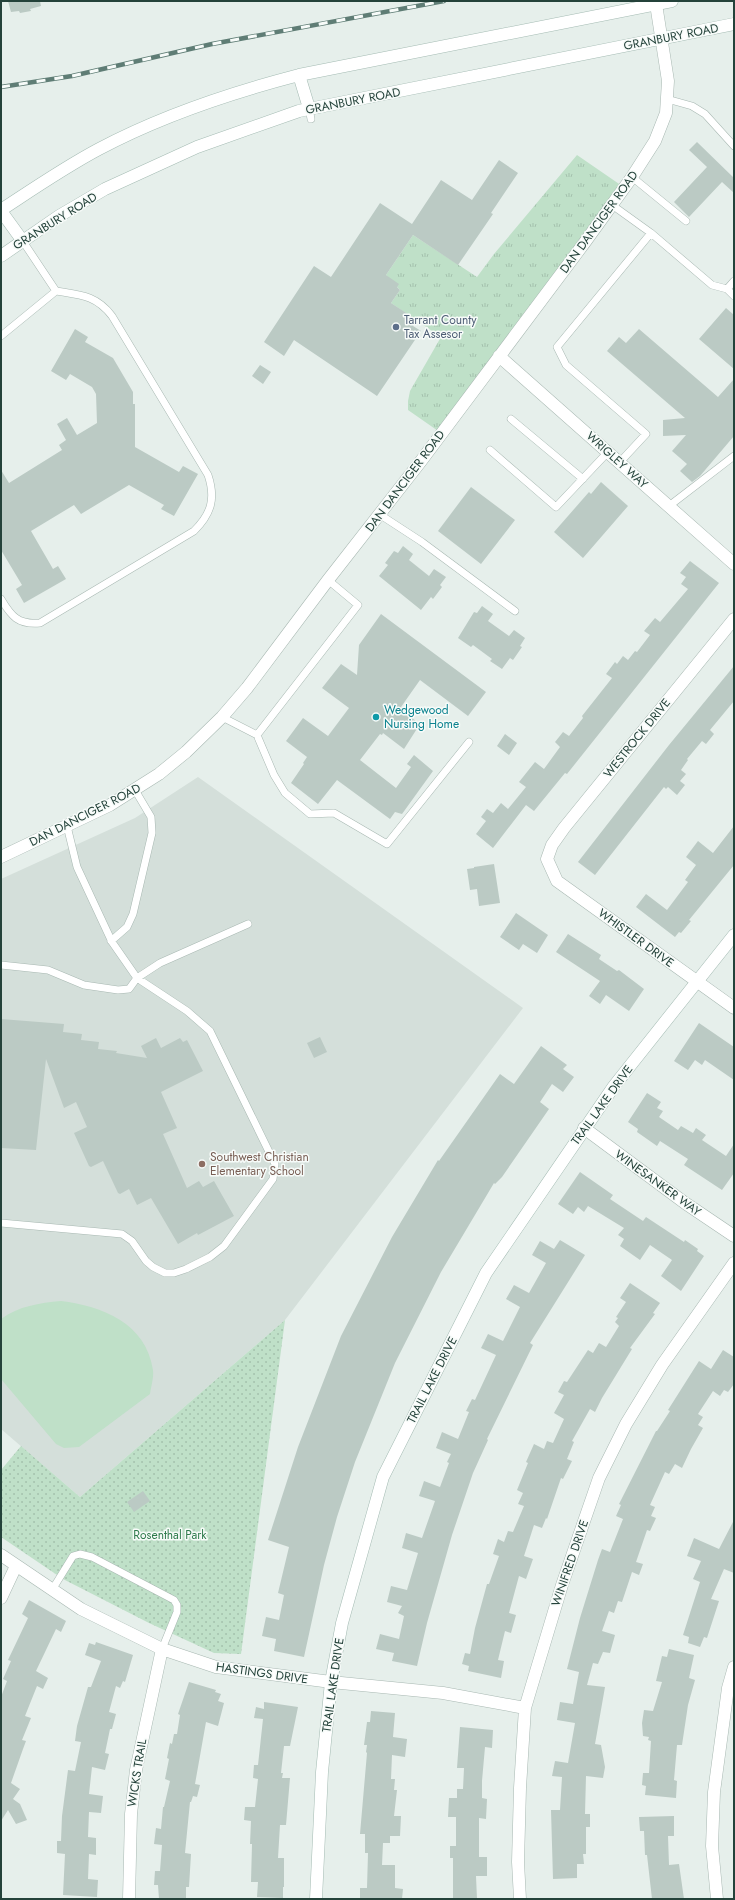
<svg xmlns="http://www.w3.org/2000/svg" width="735" height="1900" font-family="Jost,sans-serif">
  <style>
    .built { fill: #d4dfda }
    .grass { fill: url(#grass-tufts) }
    .park { fill: url(#park-dots) }
    .pitch { fill: #bfe0c8 }
    .building { fill: #bbcac4 }
    .lines { fill: none; stroke-linecap: round; stroke-linejoin: round }
    .lane-casing { stroke: #a8b8b2; stroke-width: 8 }
    .street-casing { stroke: #a8b8b2; stroke-width: 13 }
    .secondary-casing { stroke: #a4bbb3; stroke-width: 13 }
    .lane { stroke: #fff; stroke-width: 7 }
    .street { stroke: #fff; stroke-width: 12 }
    .secondary { stroke: #fff; stroke-width: 12 }
    .rail-casing { stroke: #5f7d75; stroke-width: 4.5 }
    .rail { stroke: #f7fbf9; stroke-width: 3; stroke-dasharray: 9; stroke-linecap: butt }
    .service-dot { fill: #5c6f8a; stroke: #f7fbf9; stroke-width: 1.5 }
    .culture-dot { fill: #0f9aa8; stroke: #f7fbf9; stroke-width: 1.5 }
    .education-dot { fill: #8d6e63; stroke: #f7fbf9; stroke-width: 1.5 }
    .labels { text-anchor: middle; dominant-baseline: central; stroke-width: 3; stroke-linejoin: round; paint-order: stroke }
    .street-label { font-size: 12px; fill: #24423a; stroke: #f7fbf9 }
    .service-label { font-size: 12px; fill: #4e5e75; stroke: #f7fbf9; text-anchor: start }
    .culture-label { font-size: 12px; fill: #0d838f; stroke: #f7fbf9; text-anchor: start }
    .education-label { font-size: 12px; fill: #785e54; stroke: #f7fbf9; text-anchor: start }
    .park-label { font-size: 12px; fill: #2d7a4b; stroke: #f7fbf9 }
  </style>
  <defs>
    <pattern id="grass-tufts" width="24" height="20" patternUnits="userSpaceOnUse"><rect width="24" height="20" fill="#bfe0c8"/><path d="M3 7l-1-3M5 7V3M7 7l1-3M15 17l-1-3M17 17v-4M19 17l1-3" fill="none" stroke="#a4c1ad"/></pattern>
    <pattern id="park-dots" width="8" height="8" patternUnits="userSpaceOnUse"><rect width="8" height="8" fill="#bfe0c8"/><path d="M2 2h.1M6 6h.1" fill="none" stroke="#a4c1ad" stroke-width="1.8" stroke-linecap="round"/></pattern>
  </defs>
  <rect width="100%" height="100%" fill="#e6efeb"/>
  <path class="built" d="M198,777L523,1008L285,1320L80,1497L1,1429V879L135,818Z"/>
  <path class="grass" d="M577,155L625,188L441,433L408,410V401L410,391L441,337L391,303L400,290L386,275L413,235L477,277L494,254Z"/>
  <path class="park" d="M285,1320L241,1654L214,1653L149,1623L63,1579L1,1537V1470L21,1446L80,1497Z"/>
  <path class="pitch" d="M61,1301C102,1306 146,1323 153,1370C154,1377 151,1387 150,1394L79,1447L64,1448L56,1444L1,1379V1319C19,1306 39,1303 61,1301Z"/>
  <path class="building" d="M8,1H40L41,6L30,9L31,11L20,13L19,11L11,12Z
    M697,142L734,178V193L722,182L689,217L674,202L707,167L689,150Z
    M499,160L518,173L491,213L493,214L458,265L413,235L386,275L399,284L397,287L400,290L391,303L417,320L413,326L421,331L377,396L294,340L284,356L264,342L314,266L331,277L380,203L412,224L441,180L472,200Z
    M726,308L734,315V369L699,339Z
    M75,329L88,337L85,342L113,358L133,392V404H135V447L179,472L183,466L198,474L174,516L161,509L164,505L129,485L81,514L74,505L31,531L53,569L58,566L66,579L24,603L16,589L22,585L1,550V470L9,483L62,450L59,445L66,440L57,424L67,418L77,435L97,423L96,394L92,387L70,374L66,380L51,371Z
    M639,329L718,397L734,379V436L700,476L692,482L680,471L687,464L672,451L686,435L663,436V420L685,418L607,351L619,337L626,343Z
    M260,365L271,372L263,384L252,376Z
    M601,482L628,506L583,558L554,532L589,492L591,494Z
    M471,487L515,520L481,564L438,531Z
    M403,546L413,554L409,560L429,576L434,569L446,577L440,585L442,587L433,599L431,597L421,610L379,576L388,565L385,563L394,551L398,553Z
    M690,561L719,583L567,774L565,773L534,811L526,805L493,848L476,834L486,821L481,817L487,809L493,813L501,803L508,809L526,787L519,782L535,762L544,769L560,747L555,742L563,732L569,736L583,718L582,716L612,678L606,674L615,662L617,664L623,656L628,660L635,651L637,652L650,635L644,631L655,618L660,622L688,589L681,584L686,577L680,573Z
    M482,606L493,614L488,621L509,636L514,630L525,638L520,646L522,647L513,660L510,658L502,669L490,661L492,659L473,645L471,647L458,638L474,612L477,613Z
    M381,614L486,692L468,716L420,680L401,707L402,708L401,710L420,724L404,749L383,733L382,735L380,734L360,760L396,788L411,767L407,764L414,755L433,771L402,814L395,812L390,819L337,780L318,804L291,783L304,764L303,763L307,757L286,741L303,718L328,736L349,708L322,688L341,664L357,675L359,645Z
    M734,666V701L710,730L714,734L706,744L702,741L687,759L688,760L681,770L686,774L680,781L685,785L677,795L668,787L666,789L664,787L595,875L578,862L669,745Z
    M505,734L517,743L509,755L497,746Z
    M734,826V865L689,920L691,921L681,933L679,932L675,937L636,907L646,894L667,910L688,882L685,880L696,865L686,857L698,841L713,853Z
    M494,864L500,903L479,906L477,889L470,890L467,869L474,868V867Z
    M516,913L548,935L537,953L523,944L519,950L500,937Z
    M568,934L601,955L599,959L617,971L619,970L644,989L629,1011L606,995L600,1004L589,996L600,981L556,952Z
    M1,1019L64,1024L63,1032L82,1034L81,1040L99,1042L98,1049L117,1051L116,1053L147,1058L141,1046L156,1038L161,1048L180,1038L183,1042L187,1040L203,1071L161,1092L177,1128L163,1134L187,1188L199,1181L203,1187L214,1181L234,1216L198,1235L197,1233L178,1244L151,1198L137,1205L129,1189L120,1194L118,1193L103,1161L91,1167L89,1166L74,1133L87,1127L76,1102L64,1108L46,1059L36,1150L1,1148Z
    M699,1023L734,1047V1080L705,1060L702,1065L695,1060L688,1070L674,1061Z
    M320,1037L327,1052L314,1058L307,1043Z
    M541,1046L567,1065L563,1069L574,1077L563,1092L552,1084L540,1102L549,1109L502,1177L495,1184L494,1183L441,1272L395,1363L355,1462L337,1517L324,1565L304,1657L274,1651L276,1639L262,1636L266,1617L279,1620L284,1595L278,1593L289,1547L268,1540L298,1447L341,1336L392,1237L438,1160L439,1161L500,1074L514,1084Z
    M647,1093L661,1102L657,1108L663,1111L659,1117L678,1130L681,1126L693,1133L696,1128L706,1135L702,1140L726,1156L734,1144V1173L722,1190L684,1165L688,1159L660,1141L657,1146L637,1132L638,1129L628,1122Z
    M580,1172L613,1195L610,1199L643,1221L646,1217L684,1242L685,1240L698,1249L697,1251L704,1256L681,1291L661,1276L672,1260L650,1245L640,1260L620,1246L624,1239L618,1235L624,1228L588,1206L584,1212L578,1207L573,1214L558,1204Z
    M560,1240L585,1255L530,1343L533,1345L487,1439L488,1440L473,1473L452,1535L427,1623L417,1666L392,1661L394,1653L376,1649L380,1634L399,1639L404,1616L398,1613L402,1606L387,1602L391,1586L407,1590L418,1553L402,1548L406,1533L422,1538L435,1501L419,1496L424,1481L440,1487L449,1463L447,1462L451,1454L436,1448L442,1432L458,1439L469,1412L466,1411L472,1399L475,1400L496,1355L481,1348L488,1334L503,1341L520,1307L506,1299L514,1285L529,1293L546,1263L532,1255L540,1241L554,1249Z
    M630,1283L660,1303L653,1313L655,1314L630,1348L632,1349L602,1398L595,1412L590,1409L572,1441L574,1442L567,1459L572,1461L563,1479L561,1478L547,1519L546,1518L542,1528L534,1525L524,1556L533,1559L526,1579L519,1576L509,1613L516,1615L511,1633L505,1631L498,1660L504,1661L501,1678L468,1671L469,1666L462,1664L465,1653L470,1654L475,1628L487,1584H489L499,1556L493,1554L498,1539L504,1542L508,1531L513,1532L524,1506L518,1504L523,1493L517,1490L528,1463L526,1462L534,1444L544,1449L547,1441L553,1443L564,1419L554,1413L564,1395L558,1392L564,1381L567,1382L588,1350L593,1353L599,1343L606,1347L619,1326L615,1322L618,1318L616,1317L626,1302L620,1298Z
    M723,1350L734,1357V1384L728,1392L724,1390L720,1396L713,1391L698,1414L703,1417L698,1425L703,1428L691,1449L682,1468L675,1464L669,1474L665,1472L650,1505L655,1507L651,1516L656,1518L650,1531L647,1530L636,1562L643,1564L639,1575L632,1572L622,1602L618,1601L614,1613L609,1611L602,1631L615,1635L610,1653L603,1652L598,1664L593,1663L587,1685L605,1687L595,1744L601,1745L605,1767L603,1778L586,1776L585,1814H590V1827H586V1854H583L584,1864H577V1878L553,1879L551,1810H560L562,1777L552,1776L555,1761L568,1763L575,1723L557,1720L560,1702L573,1704L579,1672L567,1669L580,1618L598,1560L602,1549L610,1552L623,1519L616,1516L621,1505L619,1504L656,1431H657L670,1411L668,1410L699,1361L711,1369Z
    M143,1491L150,1501L134,1512L127,1502Z
    M734,1520V1573L724,1569L711,1599L719,1601L707,1638L704,1637L700,1647L688,1643L689,1637L683,1635L700,1582L693,1579L701,1561L687,1556L694,1538L719,1549Z
    M29,1600L66,1621L61,1632L56,1629L36,1671L48,1678L43,1689L37,1686L25,1716L31,1718L22,1740L26,1741L23,1749L11,1783L20,1789L13,1799L20,1804L27,1820L16,1824L8,1810L1,1821V1697L7,1681L3,1679L11,1661L8,1660L28,1618L22,1614Z
    M96,1642L133,1655L125,1682L123,1681L120,1688L116,1686L109,1712L116,1714L112,1729H110L105,1753L109,1754L105,1770L92,1767L89,1794L103,1796L101,1813L89,1812L88,1837L96,1838V1855L89,1854L88,1879L98,1880L97,1897L63,1895L65,1854L57,1853V1841H61L62,1816L68,1770L75,1771L81,1742L75,1741L77,1726L88,1687H91L101,1661L85,1655L89,1643L95,1645Z
    M669,1649L694,1655L689,1678L695,1680L688,1705L682,1745H677L674,1780L677,1781L676,1798L645,1795L646,1786L642,1785L643,1773H649L651,1741L648,1740L649,1737L643,1736L642,1723L644,1710L653,1711L662,1682L656,1681L662,1656L667,1657Z
    M189,1682L216,1690L215,1692L221,1694L218,1701L224,1703L218,1726L206,1722L195,1784L200,1785L197,1797L193,1796L191,1802H190L185,1853L191,1854L189,1887H186V1899H159L158,1885H154L155,1871H160L162,1845L154,1844L156,1828L161,1829L163,1807H164L170,1781L165,1779L169,1759L167,1758L170,1743L172,1744L174,1734H177L180,1715L178,1714Z
    M264,1702L298,1707L290,1746H284L281,1773H283L282,1778H290L286,1825H280L278,1858H284V1887H283V1898L257,1897L258,1882H251L252,1844H250L251,1821L244,1820L245,1807H255L258,1779L253,1778L254,1765H258L263,1719L254,1718L256,1707L264,1709Z
    M371,1711L395,1713L393,1737L407,1739L405,1757L392,1755L391,1779H395L394,1790H397L394,1816H401L400,1836H390V1843H383L382,1865H395V1888L403,1889L402,1899H360V1888H367L368,1853H365V1834H360L367,1753L366,1752L367,1745H364L367,1722H370Z
    M460,1727L493,1730L492,1748L485,1747L482,1781V1798L487,1799L486,1819L479,1818V1857H487V1876H476L477,1899H453V1858H450V1846H456V1817H448L449,1798H457V1789H463L464,1768H457Z
    M674,1816V1836H668L669,1865L679,1864L684,1899H652L647,1855H645L644,1831H640L639,1817Z"/>
  <g class="lines">
    <defs>
      <path id="lane" d="M667,99L692,106L705,114L734,146
        M309,108L311,119
        M632,177L686,221
        M612,205L651,233L712,285L727,289L734,296
        M727,289L734,281
        M1,336L56,291L22,240
        M511,419L583,479
        M490,450L556,507L608,452
        M620,462L646,434L566,365L557,347L651,233
        M669,506L734,456
        M379,514L422,542L515,611
        M1,599C11,616 18,625 40,623L194,531C211,514 216,499 208,475L112,316C96,295 80,295 56,291
        M222,717L257,735L358,605L328,580
        M257,735L274,775L285,793L310,814L334,813L387,844L469,742
        M111,941L127,927L133,914L152,833L151,817L135,790
        M1,965L48,970L84,985L118,990L129,989L137,978L160,963L248,924
        M1,1223L122,1234L132,1241L146,1261L153,1267L165,1273H174L186,1269L210,1257L224,1246L273,1179L275,1164L210,1031L187,1011L137,978L112,942L77,867L67,826
        M52,1590L73,1556L80,1554L92,1557L174,1600L177,1605V1612L162,1649"/>
      <path id="street" d="M499,356L734,564
        M734,619L564,828L552,845L547,859L557,881L734,1008
        M1,857L110,805L159,774L186,752L222,717L247,688L328,580L421,461L585,242L632,177L655,141L666,113L668,81L656,4
        M584,1128L685,1203L734,1236
        M1,1555L81,1609L162,1649L216,1667L331,1682L443,1693L525,1708
        M1,1598L16,1566
        M129,1899L131,1814L136,1770L162,1649
        M520,1899L518,1862L520,1788L525,1708L562,1585L599,1478L626,1424L662,1365L734,1263
        M717,1899L712,1846L714,1792L728,1688L734,1667"/>
      <path id="secondary" d="M299,75L309,108
        M1,210C33,189 65,167 99,149C163,115 230,93 299,75L672,1
        M1,211L22,240
        M1,256L59,216L105,189L197,147L299,111L734,24
        M316,1899L322,1772L331,1682L342,1623L383,1477L486,1273L614,1086L734,935"/>
    </defs>
    <use href="#lane" class="lane-casing"/>
    <use href="#street" class="street-casing"/>
    <use href="#secondary" class="secondary-casing"/>
    <use href="#lane" class="lane"/>
    <use href="#street" class="street"/>
    <use href="#secondary" class="secondary"/>
    <defs>
      <path id="rail" d="M1,87L72,76L212,44L444,1"/>
    </defs>
    <use href="#rail" class="rail-casing"/>
    <use href="#rail" class="rail"/>
  </g>
  <circle class="service-dot" cx="396" cy="327" r="4"/>
  <circle class="culture-dot" cx="376" cy="717" r="4"/>
  <circle class="education-dot" cx="202" cy="1164" r="4"/>
  <g class="labels">
    <g class="street-label">
      <text transform="translate(671 37) rotate(-11)">GRANBURY ROAD</text>
      <text transform="translate(353 101) rotate(-11)">GRANBURY ROAD</text>
      <text transform="translate(55 221) rotate(-32)">GRANBURY ROAD</text>
      <text transform="translate(599 222) rotate(-54)">DAN DANCIGER ROAD</text>
      <text transform="translate(617 460) rotate(42)">WRIGLEY WAY</text>
      <text transform="translate(405 481) rotate(-53)">DAN DANCIGER ROAD</text>
      <text transform="translate(637 738) rotate(-51)">WESTROCK DRIVE</text>
      <text transform="translate(85 815) rotate(-27)">DAN DANCIGER ROAD</text>
      <text transform="translate(636 938) rotate(36)">WHISTLER DRIVE</text>
      <text transform="translate(602 1105) rotate(-54)">TRAIL LAKE DRIVE</text>
      <text transform="translate(658 1183) rotate(36)">WINESANKER WAY</text>
      <text transform="translate(432 1380) rotate(-63)">TRAIL LAKE DRIVE</text>
      <text transform="translate(570 1563) rotate(-71)">WINIFRED DRIVE</text>
      <text transform="translate(262 1673) rotate(8)">HASTINGS DRIVE</text>
      <text transform="translate(333 1685) rotate(-82)">TRAIL LAKE DRIVE</text>
      <text transform="translate(137 1773) rotate(-81)">WICKS TRAIL</text>
    </g>
    <g class="service-label">
      <text x="404" y="320">Tarrant County<tspan x="404" dy="14">Tax Assesor</tspan></text>
    </g>
    <g class="culture-label">
      <text x="384" y="710">Wedgewood<tspan x="384" dy="14">Nursing Home</tspan></text>
    </g>
    <g class="education-label">
      <text x="210" y="1157">Southwest Christian<tspan x="210" dy="14">Elementary School</tspan></text>
    </g>
    <g class="park-label">
      <text x="170" y="1535">Rosenthal Park</text>
    </g>
  </g>
  <rect width="735" height="1900" fill="none" stroke="#24423a" stroke-width="4"/>
</svg>
